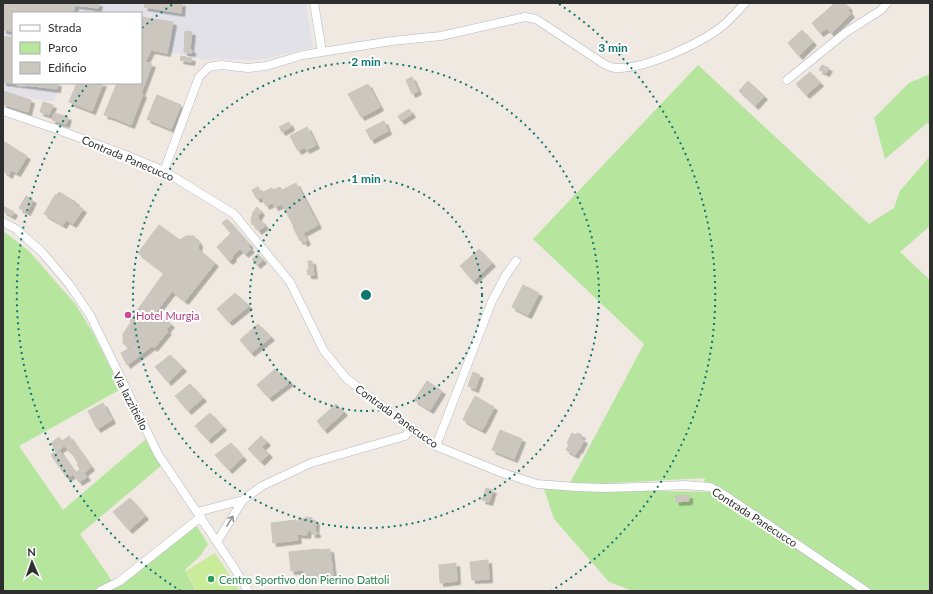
<svg xmlns="http://www.w3.org/2000/svg" width="933" height="594" font-family="Lato,sans-serif">
  <style>
    .industrial { fill: #e3e1e8 }
    .green { fill: #b6e59e }
    .pitch { fill: #c9ec9a }
    .building { fill: #cbc7bf; stroke: #cbc5ba; fill-rule: evenodd; filter: url(#shadow) }
    .lines { fill: none; stroke-linecap: round; stroke-linejoin: round }
    .street-casing { stroke: #b4b7c1; stroke-width: 9 }
    .street { stroke: #fff; stroke-width: 8 }
    .oneway { stroke: #969696 }
    .ring { fill: none; stroke: #0f766e; stroke-width: 2; stroke-dasharray: 2 4 }
    .hotel-dot { fill: #d1479c; stroke: #fff; stroke-width: 1.5 }
    .leisure-dot { fill: #2e9e5b; stroke: #fff; stroke-width: 1.5 }
    .labels { text-anchor: middle; dominant-baseline: central; stroke-width: 4; stroke-linejoin: round; paint-order: stroke }
    .street-label { font-size: 11px; fill: #2e2e2e; stroke: #fff }
    .hotel-label { font-size: 11px; fill: #b23c85; stroke: #fff; text-anchor: start }
    .leisure-label { font-size: 11px; fill: #27864d; stroke: #fff; text-anchor: start }
    .centre { fill: #0f766e; stroke: #fff; stroke-width: 2 }
    .ring-label { font-size: 12px; text-anchor: middle; font-weight: bold; fill: #0f766e; stroke: #fff; stroke-width: 4; stroke-linejoin: round; paint-order: stroke }
  </style>
  <defs>
    <filter id="shadow"><feDropShadow dx="3.5" dy="3.5" stdDeviation="0" flood-color="#0004"/></filter>
  </defs>
  <rect width="100%" height="100%" fill="#efe9e1"/>
  <path class="industrial" d="M3,3H306L313,47L259,60L201,59L141,45V13H13V83H62L53,102L3,93Z"/>
  <path class="green" d="M698,65L869,224L894,208L900,191L930,156V226L900,252L930,280V591H868L704,483L705,478L594,484L570,483L644,344L533,239Z
    M930,74V125L927,123L885,159L874,118L909,83Z
    M3,231L29,251L76,305L93,333L121,389L19,446L63,510L146,439L162,465L80,534L112,581L92,591H3Z
    M544,489L715,492L861,591H633L609,582L554,519Z
    M196,525L208,544L201,555L185,570L196,591H107Z"/>
  <path class="pitch" d="M215,553L240,591H197L186,571Z"/>
  <path class="building" d="M3,3H99L98,8L75,5L73,13H13V31L3,30Z
    M145,3H182L181,13L144,7Z
    M835,3H845L849,8L848,10L851,14L831,33L818,18Z
    M141,17L173,22L169,44L141,39Z
    M818,18L827,28L820,33L812,23Z
    M802,30L813,42L799,56L788,43Z
    M185,31L192,32L190,49L192,50V53L184,52Z
    M3,36L13,38V83H58L57,89L3,82Z
    M141,39L169,44L167,53L141,48Z
    M141,48L151,50L145,62L152,64L141,93L143,94L131,125L112,117L124,87L126,88L128,83H141Z
    M181,56L192,58L191,62L180,60Z
    M822,65L829,68L826,73L819,70Z
    M810,72L820,83L814,88L804,77Z
    M412,77L418,91L412,94L406,80Z
    M804,77L814,88L806,95L796,84Z
    M748,81L764,96L755,106L739,91Z
    M77,83H103L92,111L69,102Z
    M117,83H128L126,88L124,87L112,117L104,115Z
    M368,84L372,92L367,95L375,110L361,117L348,94Z
    M3,91L31,100L28,112L3,104Z
    M372,92L380,107L375,110L367,95Z
    M157,95L181,105L171,129L147,119Z
    M43,102L53,105L49,115L40,112Z
    M409,109L412,114L401,121L398,116Z
    M54,113L68,117L66,124L52,120Z
    M384,121L388,131L371,140L366,130Z
    M289,122L291,127L282,132L279,127Z
    M307,127L316,145L306,150L305,147L298,151L290,136Z
    M3,141L27,156L17,173L11,170L9,175L3,171Z
    M296,183L318,225L303,233L307,241L304,243L303,240L300,241L293,227L299,224L285,196L266,206L262,197L257,199L252,190L258,187L261,193L272,188L273,190L280,187L282,190Z
    M59,192L76,202L74,204L83,209L73,224L66,220L63,225L44,214L55,195H57Z
    M26,196L33,200L27,212L19,208Z
    M285,196L299,224L294,227L282,204L275,207L272,202Z
    M3,206L14,212L12,216L3,211Z
    M257,207L261,212L258,216L259,222L261,220L265,226L258,231L254,224L252,225L251,220L253,212Z
    M227,219L250,245L248,246L251,249L245,254L240,249L232,256L233,258L229,261L217,247L231,233L222,223Z
    M159,225L180,240L186,236H194L199,243L198,249L215,263L185,301L172,291L156,312L171,324L166,330L168,331L154,348L152,346L127,365L121,353L131,347L127,346L123,343V334L131,322L130,321L141,305L164,273L138,253Z
    M479,249L492,263L473,281L460,266Z
    M258,254L263,260L257,265L252,259Z
    M308,261H312L314,275H308L307,270L309,269Z
    M523,285L539,293L528,315L512,307Z
    M235,293L249,306L229,322L217,309Z
    M258,324L271,337L251,353L240,340Z
    M170,355L183,368L168,382L155,367Z
    M275,369L281,375L282,374L290,382L269,398L257,385Z
    M473,372L480,375L475,389L468,386Z
    M427,381L442,391L430,410L414,400Z
    M190,384L203,398L188,411L175,396Z
    M475,396L494,407L486,423L466,413Z
    M103,403L112,420L97,429L88,411Z
    M336,404L344,412L324,430L317,421Z
    M210,413L223,427L208,440L195,426Z
    M466,413L486,423L482,430L463,420Z
    M500,430L522,439L514,459L492,450Z
    M572,433L576,435L577,433L582,435L580,438L584,440L579,450L567,443Z
    M69,436L91,467L84,473L87,477L79,482L73,474L67,478L51,455L56,451L51,443L59,437L62,441ZM64,446L68,450L69,449L78,463L77,464L80,469L75,473L59,450Z
    M261,436L267,442L254,455L248,449Z
    M231,443L243,457L229,470L215,455Z
    M569,444L578,449L575,455L566,450Z
    M262,447L269,454L261,462L254,455Z
    M486,488L493,490L489,502L482,500Z
    M689,495V501L676,502L675,496Z
    M130,498L145,516L129,530L113,512Z
    M306,517L312,518V520L316,521L315,531L317,532V534H312V531L308,530L307,535L297,534L298,540L273,543L271,523L296,520L297,522H298L299,518L305,519Z
    M319,549V550L330,549L333,575L305,578L304,570L291,571L289,552Z
    M488,560L489,579L472,580L470,562Z
    M456,563L457,581L440,583L439,565Z"/>
  <g class="lines">
    <defs>
      <path id="street" d="M314,3L322,52
        M787,80L845,33L881,10L887,3
        M3,111L56,129L123,154L164,171L234,214L290,282L324,351L346,378L411,429L436,446L500,472L537,484L576,487L605,488L641,487L685,485L710,487L723,494L866,591
        M164,171L199,77L209,67L221,65L248,68L266,66L303,55L392,41L441,36L525,17L536,19L604,64C607,65 611,68 615,68C645,70 704,42 726,23C732,17 739,10 745,3
        M3,222L16,229L42,252L69,284L90,315L158,454L233,566L248,591
        M436,446L492,301L506,275L516,261
        M197,512L243,500
        M217,542L243,500L262,486L311,463L405,436L411,429
        M100,591L120,581L201,517"/>
    </defs>
    <use href="#street" class="street-casing"/>
    <use href="#street" class="street"/>
  </g>
  <defs><path id="oneway-shaft" d="M-6 0H5M1.5-3L5.5 0L1.5 3" fill="none" stroke-width="1.6" stroke-linecap="round" stroke-linejoin="round"/></defs>
  <use class="oneway" href="#oneway-shaft" transform="translate(230 521) rotate(-58)"/>
  <g class="ring">
    <circle cx="366" cy="295" r="116"/>
    <circle cx="366" cy="295" r="233"/>
    <path d="M181 591A349 349 0 0 1 87 85M142 28A349 349 0 0 1 173 4M559 4A349 349 0 0 1 551 591"/>
  </g>
  <circle class="hotel-dot" cx="128" cy="315" r="4"/>
  <circle class="leisure-dot" cx="211" cy="579" r="4"/>
  <g class="labels">
    <g class="street-label">
      <text transform="translate(128 158) rotate(23)">Contrada Panecucco</text>
      <text transform="translate(131 401) rotate(63)">Via Iazzitiello</text>
      <text transform="translate(397 416) rotate(36)">Contrada Panecucco</text>
      <text transform="translate(755 517) rotate(33)">Contrada Panecucco</text>
    </g>
    <g class="hotel-label">
      <text x="136" y="315">Hotel Murgia</text>
    </g>
    <g class="leisure-label">
      <text x="219" y="579">Centro Sportivo don Pierino Dattoli</text>
    </g>
  </g>
  <circle cx="366" cy="295" r="6" class="centre"/>
  <g class="ring-label">
    <text x="613" y="52">3 min</text>
    <text x="366" y="66">2 min</text>
    <text x="366" y="183">1 min</text>
  </g>
  <rect width="933" height="594" fill="none" stroke="#2e2e2e" stroke-width="8"/>
  <rect x="12" y="12" width="130" height="72" fill="#ffffff" stroke="#ababab"/>
  <rect x="20" y="25" width="20" height="6" fill="#ffffff" stroke="#ababab"/>
  <text x="48" y="32" font-size="12" fill="#2e2e2e">Strada</text>
  <rect x="20" y="42" width="20" height="12" fill="#b6e59e" stroke="#ababab"/>
  <text x="48" y="52" font-size="12" fill="#2e2e2e">Parco</text>
  <rect x="20" y="62" width="20" height="12" fill="#cbc7bf" stroke="#ababab"/>
  <text x="48" y="72" font-size="12" fill="#2e2e2e">Edificio</text>
  <g transform="translate(32 562) rotate(358)" stroke="#ffffff" stroke-width="3" paint-order="stroke">
  <path d="M0-3L7 15L0 10L-7 15Z" fill="#2e2e2e"/>
  <text y="-6" font-size="11" font-weight="bold" text-anchor="middle" fill="#2e2e2e">N</text>
  </g>
</svg>
